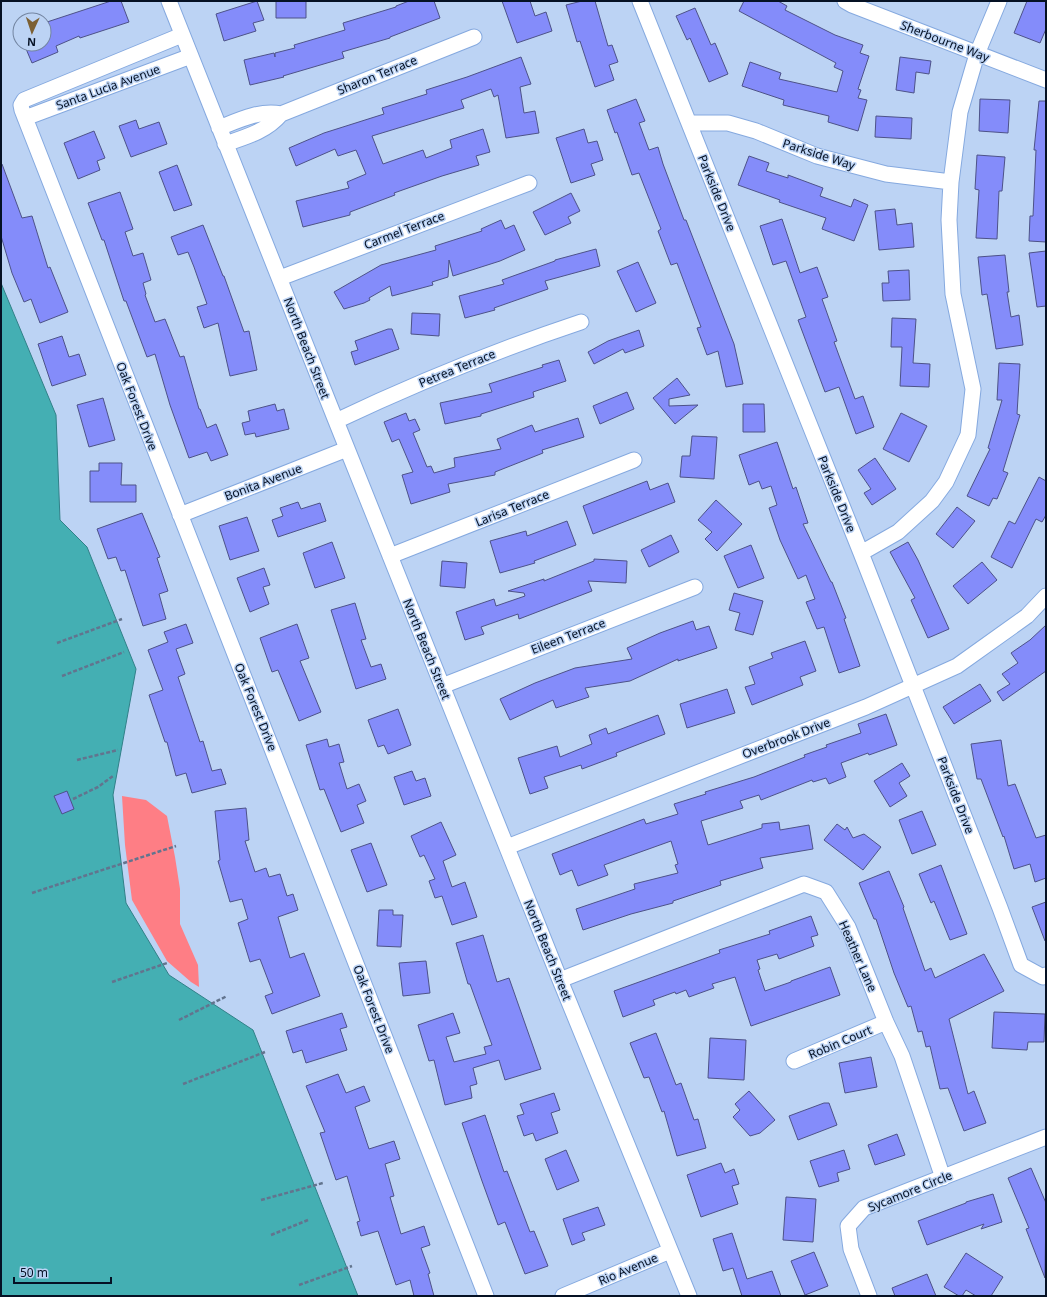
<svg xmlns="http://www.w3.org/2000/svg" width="1047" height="1297" font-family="'Noto Sans',sans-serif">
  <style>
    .green { fill: #fe7e85 }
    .water { fill: #44afb3; stroke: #318088 }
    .building { fill: #848cfa; stroke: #4d5288 }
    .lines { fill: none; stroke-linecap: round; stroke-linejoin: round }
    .minor-casing { stroke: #85a9df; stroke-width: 17 }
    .path { stroke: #62748e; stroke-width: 2.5; stroke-dasharray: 4 2; stroke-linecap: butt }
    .minor { stroke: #fff; stroke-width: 15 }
    .labels { text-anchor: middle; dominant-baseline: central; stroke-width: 3; stroke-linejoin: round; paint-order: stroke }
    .street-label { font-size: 12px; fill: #051124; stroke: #bcd3f4 }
  </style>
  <rect width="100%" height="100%" fill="#bcd3f4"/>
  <path class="green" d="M122,796L146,800L167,816L175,857L180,889V924L198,965L199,987L191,982L167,961L132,900L125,845Z"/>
  <path class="water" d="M1,283L56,415L60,520L87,547L136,669L113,795L126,903L169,975L253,1030L358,1296H1Z"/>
  <path class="building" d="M111,1H121L129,22L80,38L79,36L56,46L58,52L32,63L24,44H44V23Z
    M257,1L264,20L253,23L256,31L224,41L216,14Z
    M276,1H306V18H276Z
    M409,1H434L440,18L390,37V38L342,52L344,58L283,76L284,77L250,85L244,60L274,53L275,57V53L295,48L294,45L345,30L343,23L396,7V6Z
    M502,1H530L535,16L546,12L552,31L517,43Z
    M582,1H595L608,46L612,45L618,62L609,65L614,80L595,87L580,41L577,42L566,5Z
    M744,1H778L787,6L785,10L835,35L863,45L860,53L869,56L858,89L861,90L858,98L867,100L858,131L828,122L829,116L783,105L784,100L742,86L750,62L781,73L779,79L837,92L843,71L834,67L836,63L739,11Z
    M1027,1H1046V29L1040,43L1014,33Z
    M695,8L711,45L715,43L728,74L709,82L690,38L687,40L676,16Z
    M521,57L531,84L520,87L524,113L535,111L539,133L506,138L498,95L494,97L491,89L461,100L464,108L372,136L383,164L423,150L426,158L452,148L450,140L483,129L490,152L476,156L479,165L442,176L394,193L395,195L350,212V215L303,227L296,201L349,188L347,182L366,174L356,150L338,156L335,149L296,166L289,148L324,133L384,114L382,108L427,94L426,90L467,77Z
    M900,57L931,61L929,74L916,72L914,93L896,90Z
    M636,99L645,121L639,123L649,150L658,147L663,164L684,220H686L734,344L743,384L726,387L718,351L707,355L697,328L701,327L677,263L671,265L658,231L661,229L639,173L632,175L617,132L615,133L607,110Z
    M980,99L1010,100L1008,133L979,131Z
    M1039,101H1046V242L1029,241L1030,216H1033L1036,150H1034Z
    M876,116L912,118L911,139L875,137Z
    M136,120L139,129L159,122L167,144L131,157L119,126Z
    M584,129L588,143L597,141L603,160L591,164L595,175L571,183L556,138Z
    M94,131L105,158L97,161L100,170L78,179L64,143Z
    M977,155L1005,157L1002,191H999L997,239L976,238L979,190L975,189Z
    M749,156L769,163L766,171L788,178V175L823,188L820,196L851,207L854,199L868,205L854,241L822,229L826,218L779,202L780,200L738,185Z
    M1,164H2L22,218L32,216L48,268L50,267L68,312L40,323L31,299L24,302L12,273L1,236Z
    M177,165L192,205L174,211L159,172Z
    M120,192L133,229L125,232L133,256L143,253L151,280L143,283L146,294L145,295L155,322L165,319L180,357L184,356L199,409H200L207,428L216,424L228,455L211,461L207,452L189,458L170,405L155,354L147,357L126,301H124L104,240H102L88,203Z
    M571,193L580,211L568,217L571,223L545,235L533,212Z
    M895,209L897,225L912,223L914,247L879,250L875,211Z
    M782,219L800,273L817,267L828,297L822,299L837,341L834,342L855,399L863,396L874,427L856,434L839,387L825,392L798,320L806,317L786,261L773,265L760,226Z
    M501,220L505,229L514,225L525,250L500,261L453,276L449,260L448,277L432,282L433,285L392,296L390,286L369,298L370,300L364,303L344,309L334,292L381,265L436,250L435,246L482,231L481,229Z
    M203,225L223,276H224L244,332L249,331L257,370L230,376L218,323L204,328L197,307L207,304L194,267L188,252L178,255L171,237Z
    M596,249L600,266L545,281L548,289L494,308L495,310L465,318L459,296L504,284L502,280L555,261V260Z
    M1046,251V306L1037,307L1029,253Z
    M1005,255L1009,292H1007L1011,317L1019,315L1023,345L996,349L987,294L982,295L978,257Z
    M638,262L656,303L636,312L617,271Z
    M909,270L910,300L883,301L882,283H889L888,271Z
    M412,313L440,314L439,336L411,334Z
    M892,318L916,319L913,363L930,364L929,387L900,386L902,347H891Z
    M388,329H392L399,349L355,365L351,352L358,350L355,341Z
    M639,330L644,346L625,353L623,349L594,364L588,352L608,341Z
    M62,336L69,357L79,354L86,375L52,386L38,344Z
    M559,360L566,381L533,392L534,397L481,414V416L445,424L440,403L492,392L489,384L543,367L542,365Z
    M999,363L1020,364L1017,414L1020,415L1003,471L1008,473L997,499L993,498L989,506L967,496L990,449L988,448L1002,400H997Z
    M677,378L690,395L669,399V406L698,405L675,424L653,398Z
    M627,392L634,409L600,424L593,406Z
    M103,398L115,440L89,447L77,405Z
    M275,404L277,411L284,409L289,429L256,437L255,433L245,435L242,423L250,421L248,411Z
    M743,404H764L765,432H743Z
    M406,413L409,421L415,419L420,430L413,433L427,467L431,466L434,473L455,467L454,458L501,449L497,439L532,425L535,432L578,418L584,437L542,450L543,453L495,472V475L448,484L450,492L411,504L402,475L413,472L399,439L392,442L384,422Z
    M901,413L927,426L909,462L883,449Z
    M692,436L717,437L714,479L680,477L682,456H690Z
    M777,442L793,489L796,487L808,523L803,524L831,582H832L846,618L844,619L860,666L839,673L824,627L817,629L806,602L815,599L806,575L798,579L780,540L769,508L777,505L771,486L762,489L759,481L749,485L739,455Z
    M875,458L896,489L872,505L864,493L871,489L858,470Z
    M99,463H122L121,485H136V502H90V471H99Z
    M1039,477L1046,481V515L1042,522L1036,519L1012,568L991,557L1009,521L1015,524Z
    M647,481L650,490L668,483L675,502L593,534L583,506Z
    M716,500L742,524L717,551L705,539L712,532L698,520Z
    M298,502L301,509L320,503L326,521L278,537L272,520L283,516L280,508Z
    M957,507L975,521L953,548L936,534Z
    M142,513L160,557L157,558L168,591L159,594L166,619L143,626L125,570L121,571L116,557L108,559L97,529Z
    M247,517L259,551L230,560L219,526Z
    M567,521L576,545L534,561L535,563L500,573L490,541L526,531L527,536Z
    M671,535L679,552L649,567L641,550Z
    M332,542L345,578L315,588L303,553Z
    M908,542L918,560L949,629L928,638L911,600L915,598L890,552Z
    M751,545L764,578L738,588L724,556Z
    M594,559L627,561L626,583L588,581L592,591L519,619L518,614L481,627L484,634L465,640L456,612L494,599L496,606L525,596L524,593L508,591L544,579V581L594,561Z
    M442,561L467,563L465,588L440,586Z
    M982,562L997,580L968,604L953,586Z
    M264,568L270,585L263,587L269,604L250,612L237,578Z
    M734,593L763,601L753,635L735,630L740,613L729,610Z
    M355,603L366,639L361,640L371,667L381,664L386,679L356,689L331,610Z
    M693,621L696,630L709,626L717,648L678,661V659L630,681L585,688L589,697L556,708L553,700L510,720L500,699L535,683L575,668L632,659L627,648L660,633Z
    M186,624L193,643L176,649L185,674L178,677L200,742L203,741L212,771L221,769L226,784L192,793L186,773L176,776L167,742H165L149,695L163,690L148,650L168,642L164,632Z
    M297,624L309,658L300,661L321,712L299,721L278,670L272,672L260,638Z
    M1046,625V671L1003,701L997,692L1010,684L1002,674L1018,663L1011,653L1030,640Z
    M805,641L816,671L800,677L803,685L752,705L745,687L755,684L749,667L773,658L771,653Z
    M980,684L991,701L954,724L943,707Z
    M727,689L735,713L687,728L680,704Z
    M398,709L411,745L388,754L384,745L378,747L368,720Z
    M886,714L897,745L869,755L868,753L841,763L846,777L829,784L826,778L813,782L812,780L761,800L759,795L740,801L743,808L701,821L708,845L762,828V824L779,822L780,830L809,825L813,849L760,858L763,868L720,881L721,885L673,901V903L631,914L583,930L576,909L635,889L634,884L678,873L675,865L678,864L671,841L604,865L608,875L578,886L572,870L560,875L552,854L644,819L646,824L678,814L674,804L706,794L705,792L754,777L805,757L804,755L827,747L826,745L861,733L858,724Z
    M658,715L665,734L616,753L617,756L582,769L581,765L544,777L548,788L530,794L518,758L557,746L560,757L592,744L589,735L606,728L608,734Z
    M327,739L329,747L339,744L344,762L339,763L347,789L359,784L366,801L357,805L364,823L341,832L324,789L320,790L306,745Z
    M1001,740L1008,786L1015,784L1036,838L1046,835V878L1035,882L1030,864L1014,869L1004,836L1003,837L981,779H977L971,744Z
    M902,763L910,776L899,783L907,796L890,807L874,781Z
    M412,771L416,781L425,778L431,796L404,805L394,777Z
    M67,791L74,809L62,814L54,796Z
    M246,808L249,840L245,841L255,872L266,868L269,877L280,874L287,896L293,894L298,910L278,917L290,958L304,953L320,996L272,1014L265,996L273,993L260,959L250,962L238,923L248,919L242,899L230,902L218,861L220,860L215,811Z
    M922,811L936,845L912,854L899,820Z
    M441,822L456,855L443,861L452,887L465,882L477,917L452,925L442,896L435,898L429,881L435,879L424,855L420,857L411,836Z
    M837,824L845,830L847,827L853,838L864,834L881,847L863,870L824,840Z
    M371,843L387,885L367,892L351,850Z
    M941,865L967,934L950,940L934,901L931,903L919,874Z
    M889,871L904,907L903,908L925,971L931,968L935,978L984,954L1004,991L949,1019L968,1094L974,1091L986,1123L964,1131L948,1088L940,1089L930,1046L926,1047L922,1031L918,1032L911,1006L908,1007L894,973L876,919H874L859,883Z
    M1046,902V941H1045L1032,907Z
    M379,910H393V915H403L401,947L377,946Z
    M811,916L818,935L811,937L814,946L779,959L777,954L757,960L760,969L758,970L765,991L791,982V981L830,967L840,995L751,1026L735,977L712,984L714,988L689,997L686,990L676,994L675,992L653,1000L655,1005L623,1017L614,991L720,953L719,950L770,934L769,931Z
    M483,935L497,982L509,978L541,1069L505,1080L499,1060L473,1068L477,1084L470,1086L472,1098L445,1105L434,1060L429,1061L418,1025L453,1013L460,1033L446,1037L454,1062L486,1054L484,1047L492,1045L470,984H468L456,943Z
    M426,961L430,993L403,996L399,963Z
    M994,1012L1045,1014L1044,1042H1028L1027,1050L992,1048Z
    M342,1013L347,1027L340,1029L347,1050L306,1063L302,1050L293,1053L286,1031Z
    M656,1033L676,1085L681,1083L694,1120L698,1119L706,1148L677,1156L664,1111L662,1112L649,1077L644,1078L630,1043Z
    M710,1038L746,1040L744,1080L708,1078Z
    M871,1057L877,1087L845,1093L839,1063Z
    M338,1074L346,1093L364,1086L370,1101L355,1107L369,1149L394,1141L400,1159L385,1164L394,1196L390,1197L401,1234L424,1226L430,1245L421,1248L430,1273L428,1274L434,1296H414L410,1280L396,1285L378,1231L361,1236L357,1222L360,1221L347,1176L336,1180L320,1133L325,1132L306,1086Z
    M749,1091L775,1120L760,1133L750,1136L733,1117L740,1110L735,1104Z
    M554,1093L560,1110L551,1113L558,1133L536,1141L533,1133L524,1136L517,1116L524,1114L520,1104Z
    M824,1103H829L837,1125L798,1140L789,1116Z
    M485,1115L504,1172L507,1171L530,1232L534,1231L548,1266L525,1274L505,1222L498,1225L482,1181L462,1123Z
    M897,1134L905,1155L875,1165L868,1145Z
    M566,1150L579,1181L557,1190L545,1159Z
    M844,1150L850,1169L837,1173L839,1181L819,1187L810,1161Z
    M721,1163L725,1173L734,1169L739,1184L732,1186L738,1204L701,1217L687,1175Z
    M1031,1168L1046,1203L1045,1278L1026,1229L1029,1228L1008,1178Z
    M993,1194L1002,1222L981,1229L984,1224L927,1245L918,1221L966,1203V1202Z
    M786,1197L816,1199L813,1242L783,1240Z
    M598,1207L605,1225L582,1233L585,1240L572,1245L563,1219Z
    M732,1233L747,1279L772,1271L781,1296H742L733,1268L723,1271L713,1239Z
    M814,1252L828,1286L805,1295L791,1261Z
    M966,1253L1003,1277L991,1296H976L966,1290L962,1296H959L944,1287Z
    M927,1274L936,1296H895L892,1288Z"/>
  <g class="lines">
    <defs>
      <path id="minor" d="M169,1L336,421L560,980L689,1296
        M640,1L861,553L1000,908L1021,965L1043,977L1046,975
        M845,1L852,5L1046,80
        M182,35L24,100L21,105L22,110L486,1296
        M281,114L474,37
        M25,118L191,56
        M689,123H728L756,131L817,156L886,174L951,182
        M219,128C239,120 259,110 281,114C267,131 246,137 225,144
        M280,278L529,183
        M336,421C416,383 497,350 581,322
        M180,515L347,449
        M861,553L898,532L932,501L946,482L968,435L973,389L953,294L949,220L951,182L960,112L977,54L999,1
        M390,556L634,460
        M442,686L695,587
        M507,847L866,707L957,666L1027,616L1046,596
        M560,980L804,884L826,892L848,927L886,1022L902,1056L943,1178
        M794,1061L886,1022
        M563,1296L670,1251
        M869,1296L851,1249L848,1226L864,1208L1046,1137"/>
    </defs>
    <use href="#minor" class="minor-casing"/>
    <path class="path" d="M57,643L122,619
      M62,676L124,652
      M77,760L118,750
      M73,799L98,787L113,776
      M32,893L176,846
      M112,982L167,963
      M179,1020L227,996
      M183,1084L265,1052
      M261,1200L323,1183
      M271,1235L308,1220
      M299,1285L352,1266"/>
    <use href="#minor" class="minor"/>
  </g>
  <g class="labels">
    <g class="street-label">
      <text transform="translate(945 41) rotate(21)">Sherbourne Way</text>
      <text transform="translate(377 75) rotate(-22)">Sharon Terrace</text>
      <text transform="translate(108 87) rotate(-20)">Santa Lucia Avenue</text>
      <text transform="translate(819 154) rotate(18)">Parkside Way</text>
      <text transform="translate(717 193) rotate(68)">Parkside Drive</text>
      <text transform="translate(404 230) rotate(-21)">Carmel Terrace</text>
      <text transform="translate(307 348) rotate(69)">North Beach Street</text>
      <text transform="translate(457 368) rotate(-22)">Petrea Terrace</text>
      <text transform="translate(137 406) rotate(69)">Oak Forest Drive</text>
      <text transform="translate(263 482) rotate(-21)">Bonita Avenue</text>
      <text transform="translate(837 494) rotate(68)">Parkside Drive</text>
      <text transform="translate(512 508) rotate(-22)">Larisa Terrace</text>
      <text transform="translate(568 636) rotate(-21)">Eileen Terrace</text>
      <text transform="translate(427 649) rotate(68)">North Beach Street</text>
      <text transform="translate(256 707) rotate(68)">Oak Forest Drive</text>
      <text transform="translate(786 738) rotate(-21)">Overbrook Drive</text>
      <text transform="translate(956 795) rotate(69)">Parkside Drive</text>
      <text transform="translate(548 950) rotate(68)">North Beach Street</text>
      <text transform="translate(858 956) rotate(66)">Heather Lane</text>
      <text transform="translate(374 1009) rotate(69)">Oak Forest Drive</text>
      <text transform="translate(840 1042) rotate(-23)">Robin Court</text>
      <text transform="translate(910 1191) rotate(-22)">Sycamore Circle</text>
      <text transform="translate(628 1269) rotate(-23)">Rio Avenue</text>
    </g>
  </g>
  <rect width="1047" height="1297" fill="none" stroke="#051124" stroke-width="4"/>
  <g transform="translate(32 32) rotate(183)"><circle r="19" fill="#bcd3f4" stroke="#7385a1"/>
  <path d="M0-3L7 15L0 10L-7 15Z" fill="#7c6033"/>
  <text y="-6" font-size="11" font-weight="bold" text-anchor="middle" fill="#051124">N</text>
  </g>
  <path d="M14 1277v6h97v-6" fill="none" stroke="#051124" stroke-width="2"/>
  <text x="20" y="1277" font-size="12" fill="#051124" stroke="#bcd3f4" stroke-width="3" paint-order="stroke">50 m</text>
</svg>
